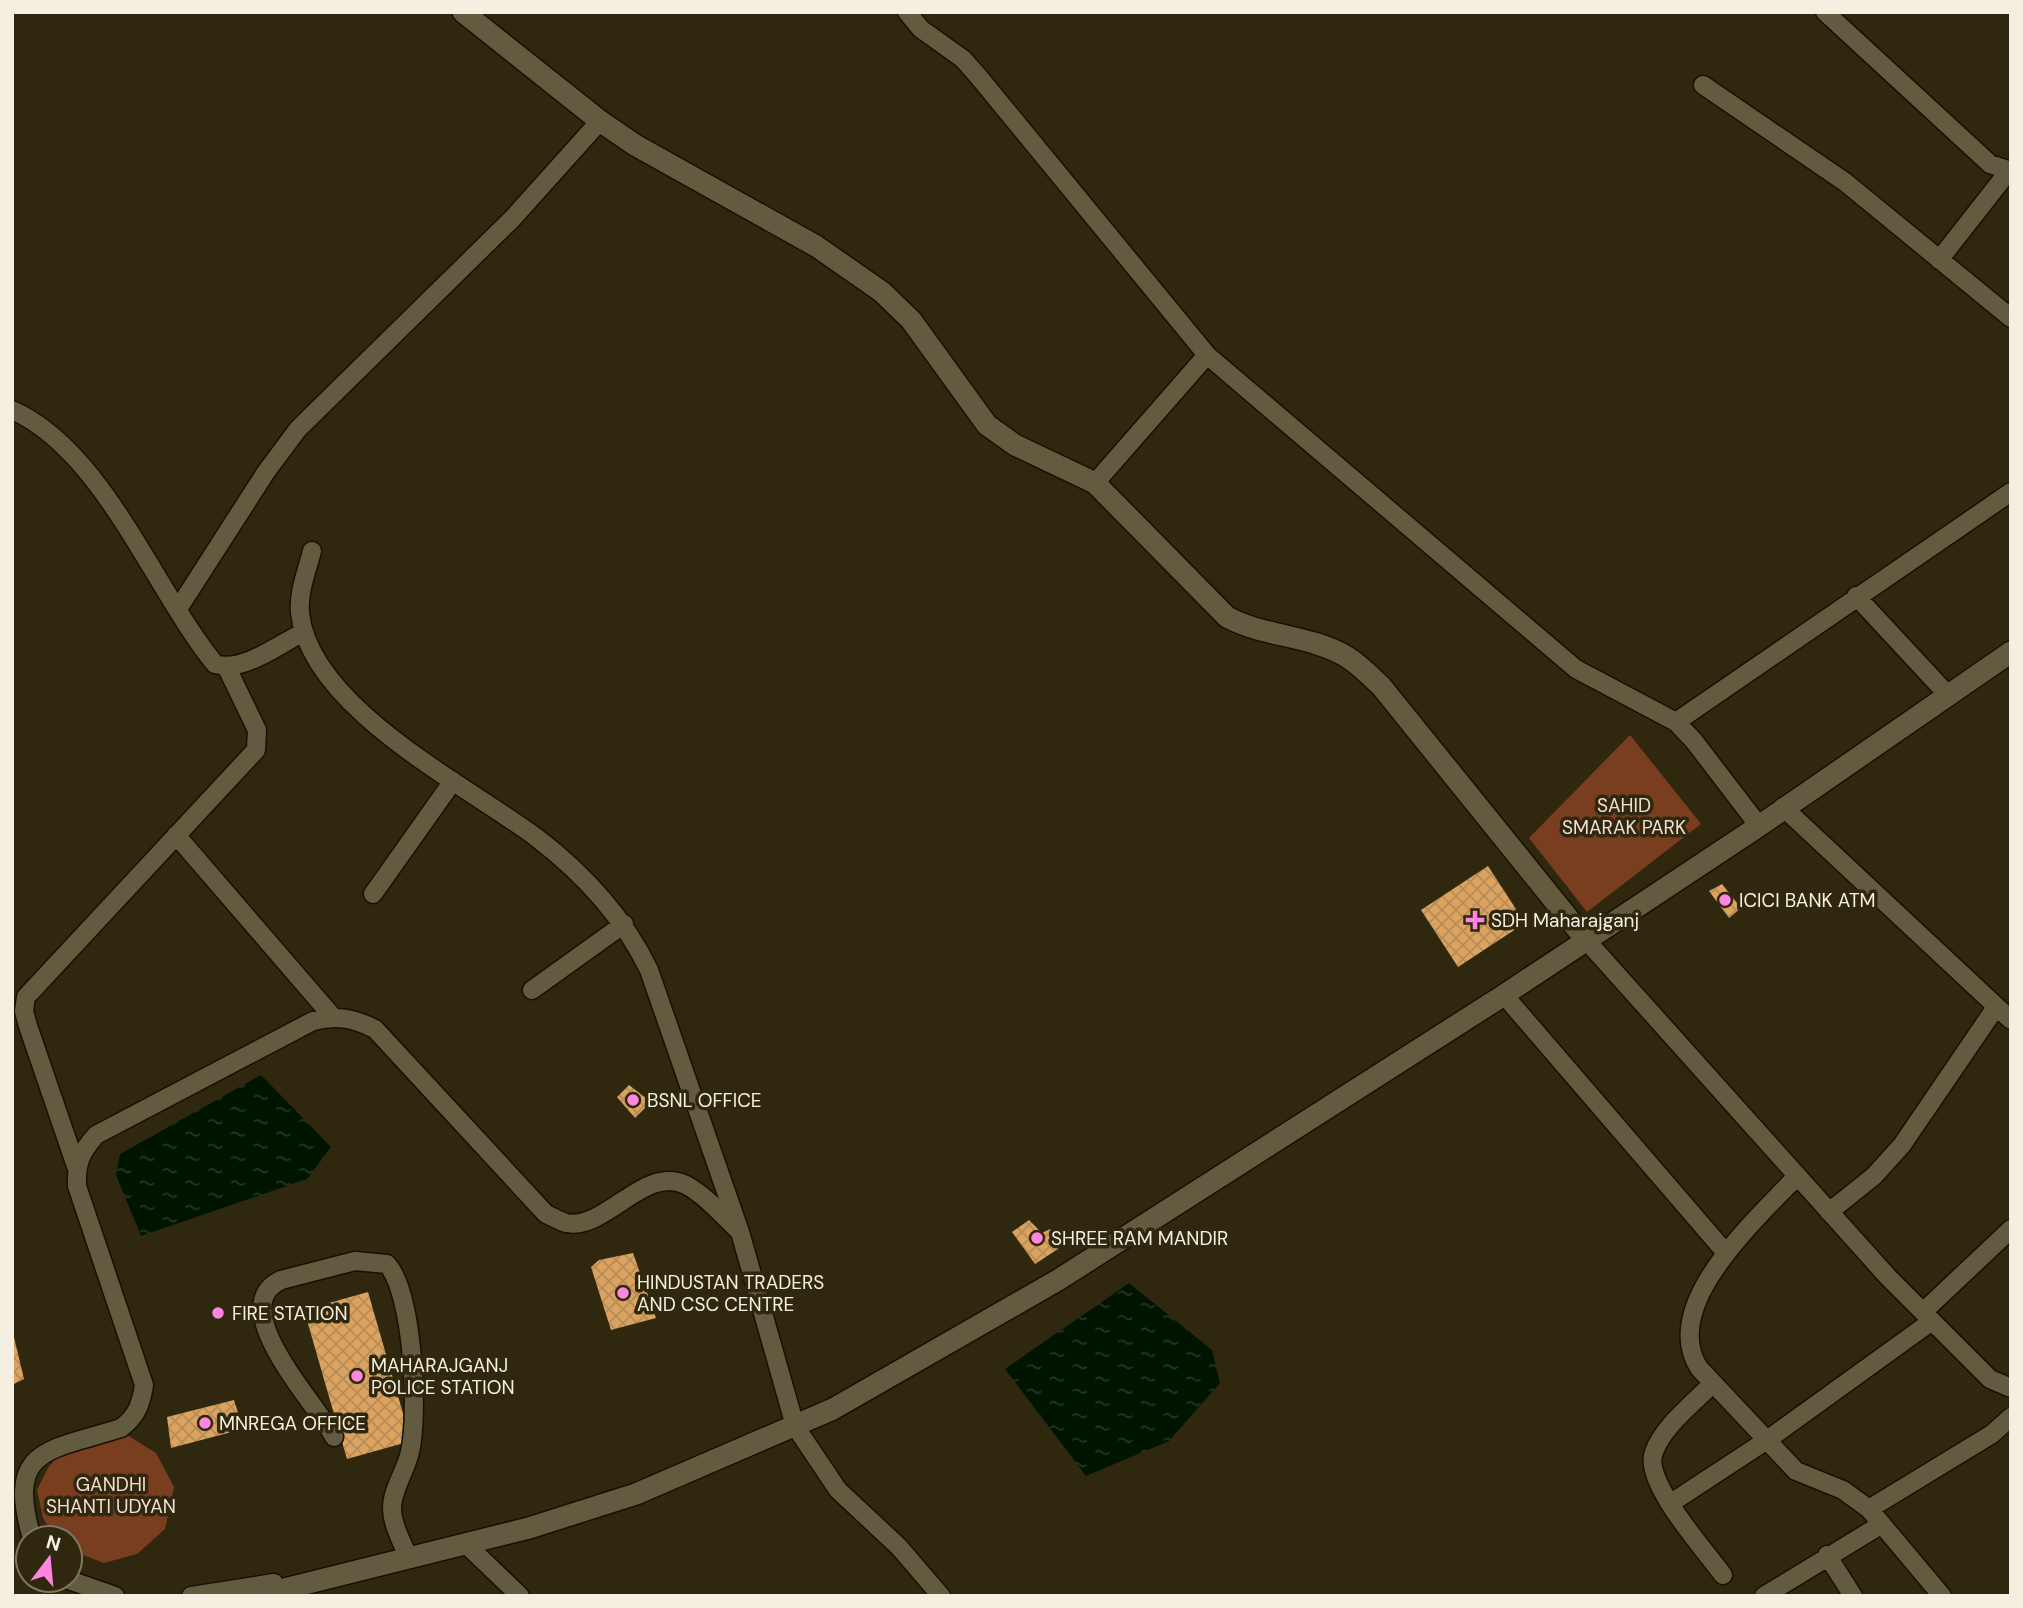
<svg xmlns="http://www.w3.org/2000/svg" width="2023" height="1608" font-family="'DM Sans',sans-serif">
  <style>
    .green { fill: #793e1f }
    .water { fill: url(#water-ripples) }
    .building { fill: url(#building-cross-hatch) }
    .lines { fill: none; stroke-linecap: round; stroke-linejoin: round }
    .street-casing { stroke: #181100; stroke-width: 21 }
    .secondary-casing { stroke: #181100; stroke-width: 24 }
    .street { stroke: #635b40; stroke-width: 18 }
    .secondary { stroke: #635b40; stroke-width: 21 }
    .poi-dot { fill: #fe86e1; stroke: #30280e; stroke-width: 2.5 }
    .labels { text-anchor: middle; dominant-baseline: central; stroke-width: 7; stroke-linejoin: round; paint-order: stroke }
    .park-label { font-size: 19px; fill: #f3ded3; stroke: #30280e }
    .poi-label { font-size: 19px; fill: #f4efe0; stroke: #30280e; text-anchor: start }
  </style>
  <defs>
    <pattern id="water-ripples" width="26" height="14" patternUnits="userSpaceOnUse" patternTransform="scale(1.75)"><rect width="26" height="14" fill="#001500"/><path d="M2 4q2-2 4 0t4 0M15 11q2-2 4 0t4 0" fill="none" stroke="#263725"/></pattern>
    <pattern id="building-cross-hatch" width="8" height="8" patternUnits="userSpaceOnUse" patternTransform="scale(1.75)"><rect width="8" height="8" fill="#dba35f"/><path d="M0 0l8 8M0 8l8-8" fill="none" stroke="#b68c58"/></pattern>
  </defs>
  <rect width="100%" height="100%" fill="#30280e"/>
  <path class="green" d="M1630,735L1701,824L1587,912L1529,838Z
    M124,1433L156,1453L174,1487L165,1529L137,1554L104,1563L70,1550V1538H55L43,1518L37,1490L48,1468L66,1445Z"/>
  <path class="water" d="M261,1075L331,1147L307,1179L141,1236L116,1175L120,1154Z
    M1129,1283L1212,1350L1220,1383L1169,1441L1086,1476L1005,1369Z"/>
  <path class="building" d="M1488,866L1525,923L1458,967L1421,910Z
    M1722,884L1741,908L1729,918L1709,891Z
    M629,1085L651,1102L635,1118L617,1097Z
    M1029,1220L1042,1233L1050,1229L1060,1242L1058,1249L1035,1264L1012,1232Z
    M633,1253L656,1318L611,1330L591,1267L599,1260Z
    M368,1292L411,1441L347,1459L304,1310Z
    M13,1333L24,1379L12,1385V1334Z
    M234,1400L243,1429L171,1448L167,1417Z"/>
  <g class="lines">
    <defs>
      <path id="street" d="M907,12L921,29L963,59L978,76L1207,355L1576,669L1676,722L1694,741L1759,826
        M1825,12L1990,164L2011,171
        M1703,85L1845,182L2011,318
        M1939,260L2008,172
        M12,410C103,450 153,588 215,664C243,673 279,644 304,632
        M1095,483L1207,355
        M312,551C307,571 298,592 300,613C310,708 468,786 537,838C584,874 623,916 649,970L740,1232L795,1426L838,1490L899,1547L941,1596
        M1856,596L1947,694
        M178,609L266,472L298,429L513,218L600,121
        M1676,722L2011,492
        M1783,807L2011,1020
        M176,835L332,1016
        M373,894L453,781
        M1586,940L1888,1277L1990,1379L2011,1388
        M532,990L624,924
        M1504,995L1726,1253
        M76,1166L28,1026L24,1011L26,997L256,750L257,730L227,668
        M1797,1176C1757,1219 1659,1305 1699,1368L1796,1471L1843,1490L1869,1509L1942,1596
        M1829,1212L1874,1176L1902,1145L1996,1007
        M1923,1312L2011,1229
        M1713,1383C1694,1403 1663,1426 1654,1452C1642,1481 1705,1550 1723,1575
        M334,1437C317,1404 223,1307 281,1280L355,1261L387,1264C413,1293 419,1413 410,1452C406,1470 392,1490 392,1508C392,1525 403,1544 409,1559
        M1671,1503L1767,1440L1932,1321
        M1869,1509L1992,1434L2011,1417
        M32,1538C5,1447 49,1451 121,1428C137,1416 141,1404 144,1385L77,1186C76,1163 81,1152 96,1135L313,1021C337,1015 353,1018 375,1029L546,1214C553,1217 560,1221 566,1223C606,1231 644,1164 686,1185C705,1195 724,1217 740,1232
        M466,1544L520,1596
        M1827,1555L1853,1596
        M69,1580L115,1596
        M191,1596L274,1583
        M1764,1596L1882,1524"/>
      <path id="secondary" d="M463,12L600,121L635,145L816,246L882,292L911,320L987,425L1015,445L1095,483L1227,617C1264,637 1311,635 1347,657C1360,665 1370,676 1381,686L1586,940
        M256,1596L529,1528L636,1494L833,1409L1058,1280L1504,995L1759,826L2011,652"/>
    </defs>
    <use href="#street" class="street-casing"/>
    <use href="#secondary" class="secondary-casing"/>
    <use href="#street" class="street"/>
    <use href="#secondary" class="secondary"/>
  </g>
  <g class="poi-dot">
    <circle cx="1725" cy="900" r="7"/>
    <path d="M1471.5 909.5h7v7h7v7h-7v7h-7v-7h-7v-7h7z"/>
    <circle cx="633" cy="1100" r="7"/>
    <circle cx="1037" cy="1238" r="7"/>
    <circle cx="623" cy="1293" r="7"/>
    <circle cx="218" cy="1313" r="7"/>
    <circle cx="357" cy="1376" r="7"/>
    <circle cx="205" cy="1423" r="7"/>
  </g>
  <g class="labels">
    <g class="park-label">
      <text x="1624" y="805">SAHID<tspan x="1624" dy="22">SMARAK PARK</tspan></text>
      <text x="111" y="1484">GANDHI<tspan x="111" dy="22">SHANTI UDYAN</tspan></text>
    </g>
    <g class="poi-label">
      <text x="1739" y="900">ICICI BANK ATM</text>
      <text x="1491" y="920">SDH Maharajganj</text>
      <text x="647" y="1100">BSNL OFFICE</text>
      <text x="1051" y="1238">SHREE RAM MANDIR</text>
      <text x="637" y="1282">HINDUSTAN TRADERS<tspan x="637" dy="22">AND CSC CENTRE</tspan></text>
      <text x="232" y="1313">FIRE STATION</text>
      <text x="371" y="1365">MAHARAJGANJ<tspan x="371" dy="22">POLICE STATION</tspan></text>
      <text x="219" y="1423">MNREGA OFFICE</text>
    </g>
  </g>
  <rect width="2023" height="1608" fill="none" stroke="#f4efe0" stroke-width="28"/>
  <g transform="translate(49 1559) rotate(16)"><circle r="33" fill="#30280e" stroke="#7e7862" stroke-width="2"/>
  <path d="M0-5L12 26L0 18L-12 26Z" fill="#fe86e1"/>
  <text y="-10" font-size="19" font-weight="bold" text-anchor="middle" fill="#f4efe0">N</text>
  </g>
</svg>
